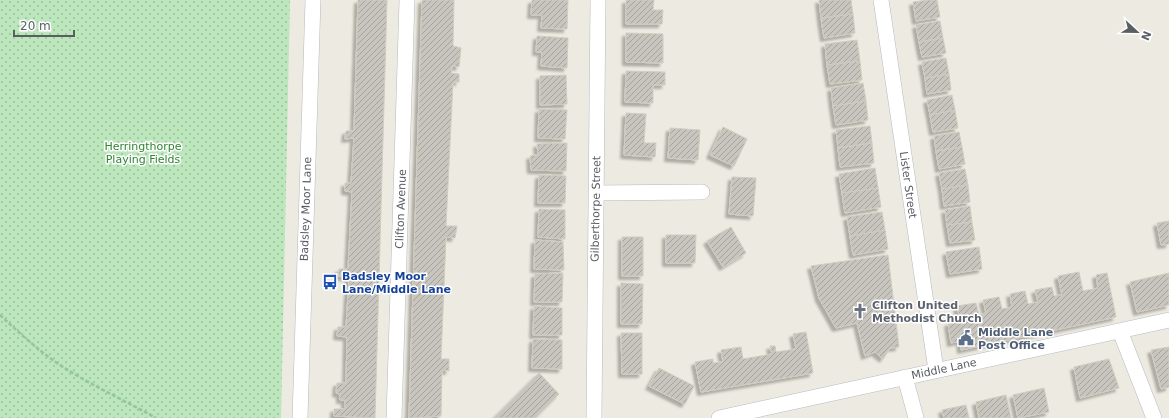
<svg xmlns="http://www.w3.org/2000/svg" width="1169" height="418" font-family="'DejaVu Sans',sans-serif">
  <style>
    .park { fill: url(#park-dots) }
    .building { fill: url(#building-hatch); stroke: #d2ccbf; filter: url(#shadow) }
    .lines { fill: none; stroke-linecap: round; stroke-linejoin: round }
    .street-casing { stroke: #b6b9be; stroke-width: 16 }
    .path { stroke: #93c5a1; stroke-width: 2.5; stroke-dasharray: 4 2; stroke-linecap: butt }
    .street { stroke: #fff; stroke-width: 15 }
    .labels { text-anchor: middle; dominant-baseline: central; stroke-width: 3; stroke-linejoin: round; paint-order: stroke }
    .park-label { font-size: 11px; fill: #308333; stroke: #fff }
    .street-label { font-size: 11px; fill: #595e63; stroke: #fff }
    .transit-label { font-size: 11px; font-weight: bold; fill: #164399; stroke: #fff; text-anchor: start }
    .worship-label { font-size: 11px; font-weight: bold; fill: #5b616d; stroke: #fff; text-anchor: start }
    .service-label { font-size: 11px; font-weight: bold; fill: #4e5e75; stroke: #fff; text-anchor: start }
  </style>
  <defs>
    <pattern id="park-dots" width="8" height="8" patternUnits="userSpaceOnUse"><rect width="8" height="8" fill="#bce6bc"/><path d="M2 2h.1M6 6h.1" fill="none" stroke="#9cbe9c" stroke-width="1.8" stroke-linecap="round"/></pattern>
    <pattern id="building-hatch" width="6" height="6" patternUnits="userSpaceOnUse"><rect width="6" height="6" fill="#c8c5be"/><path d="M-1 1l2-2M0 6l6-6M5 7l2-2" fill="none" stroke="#a5a39e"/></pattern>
    <filter id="shadow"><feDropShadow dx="-3.5" dy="3.5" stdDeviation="1" flood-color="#0004"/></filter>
  </defs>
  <rect width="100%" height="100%" fill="#edeae1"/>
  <path class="park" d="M0,0H290L281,418H0Z"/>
  <path class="building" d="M358,0H387L375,418L334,416V409H345V400H340V394L336,393L337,383H346L347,337L337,336L338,327H346L349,278L338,276L339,269H348L352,192L345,191V183H351L354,138L345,139L346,131H354Z
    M422,0H454L453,46L461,48L459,67L452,66L451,73L459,74V82H453L446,226H457L455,238L446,237L441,359H449V371L442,370L441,416L409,418Z
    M532,0H568L567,29L541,28L542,15H531Z
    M626,0H654L653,10H663L662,24H626Z
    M819,0H851L853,14L821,18Z
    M928,0H937L940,17L916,21L913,2Z
    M853,14L855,33L824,38L821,18Z
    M940,21L943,38L919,42L916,25Z
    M626,33L663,34V63L626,62Z
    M537,36L568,38L567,68L541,66L542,52H536Z
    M943,38L946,53L922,57L919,42Z
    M857,40L860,61L827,65L825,44Z
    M946,58L949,74L925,78L922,62Z
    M860,61L862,80L830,84L827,65Z
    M626,71L665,72V85H653V103L625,102Z
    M949,74L951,90L927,94L925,78Z
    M566,75L567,104L540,105V76Z
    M863,83L866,101L833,106L831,88Z
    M952,95L955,110L930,115L927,100Z
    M866,101L868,120L836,125L833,106Z
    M539,109L567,110L565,139L538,138Z
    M955,110L958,128L933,132L930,115Z
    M626,113L646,114L644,143H656L655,157L624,155Z
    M870,126L872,143L838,148L836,130Z
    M723,127L747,139L734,166L710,155Z
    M670,128L700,130L698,160L668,158Z
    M959,132L962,147L936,151L934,136Z
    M567,143L566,171L531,170L530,156L538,155L537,144Z
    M872,143L874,163L840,167L838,148Z
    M962,147L965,164L939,169L936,151Z
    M875,168L878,188L842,193L839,174Z
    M965,169L968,185L942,189L939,173Z
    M539,175L566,176L565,203H538Z
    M732,177L756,178L753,216L729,214Z
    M968,185L970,202L944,206L942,189Z
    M878,188L881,207L845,213L842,193Z
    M970,206L972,222L947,225L945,210Z
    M539,209L565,210V239L538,237Z
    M882,212L885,230L850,236L847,217Z
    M1169,221V244L1161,245L1157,223Z
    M972,222L975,240L950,243L947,225Z
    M731,227L746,253L723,267L707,241Z
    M885,230L888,249L853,255L850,236Z
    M666,235H696L695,263H666Z
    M622,237H643V276H622Z
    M535,240L563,242L564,270L534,269Z
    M979,247L982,269L950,274L946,252Z
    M888,255L899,347L890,348L883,359L875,352L865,356L857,323L836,328L819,298L811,266Z
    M1079,272L1083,291L1098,288L1096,275L1107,273L1116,317L961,350L960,341L951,343L948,323L960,321L957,306L976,303L979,315L986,313L983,300L999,297L1002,309L1012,307L1010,294L1025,291L1028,304L1038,302L1035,290L1052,287L1054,296L1062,295L1058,276Z
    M563,273L562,302H534L535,274Z
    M1169,273V305L1137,312L1130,282Z
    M621,283L643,284L642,324H621Z
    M534,306L562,308V335H533Z
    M806,332L813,373L701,392L695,362L713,359V363L723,362L721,350L741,347L743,359L772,354L770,346H775L776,352L796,349L793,334Z
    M621,333H642V374H622Z
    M533,339L562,340V369L532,368Z
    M1169,347V387L1161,389L1151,350Z
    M1109,359L1119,388L1080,398L1074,367Z
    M659,368L694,386L685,404L649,386Z
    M539,373L559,394L535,418H494Z
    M1044,388L1049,412L1018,418L1013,395Z
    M1006,395L1011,418H979L976,402Z
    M966,405L969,418H944L942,410Z"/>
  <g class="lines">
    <defs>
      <path id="street" d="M881,0L936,370
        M596,193L702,192
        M1120,331L1154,418
        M905,377L916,418
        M300,418L313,0
        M394,418L407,0
        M594,418L598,0
        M719,418L1169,320"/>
    </defs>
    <use href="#street" class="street-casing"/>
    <path class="path" d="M0,315C17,331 35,347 54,361C86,383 122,399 156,418"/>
    <use href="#street" class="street"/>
  </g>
  <defs>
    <symbol id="bus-bare" viewBox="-9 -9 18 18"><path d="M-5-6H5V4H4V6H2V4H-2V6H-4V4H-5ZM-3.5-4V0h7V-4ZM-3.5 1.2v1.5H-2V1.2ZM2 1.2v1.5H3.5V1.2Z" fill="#1a4fb4" stroke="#fff" stroke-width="2.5" paint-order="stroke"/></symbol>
    <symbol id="church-bare" viewBox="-9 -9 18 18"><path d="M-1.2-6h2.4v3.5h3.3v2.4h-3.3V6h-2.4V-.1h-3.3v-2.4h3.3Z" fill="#6b7280" stroke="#fff" stroke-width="2.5" paint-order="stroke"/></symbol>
    <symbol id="civic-bare" viewBox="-9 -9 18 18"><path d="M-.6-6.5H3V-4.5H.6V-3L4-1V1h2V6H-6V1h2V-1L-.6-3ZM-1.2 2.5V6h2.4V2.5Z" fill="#5c6f8a" stroke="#fff" stroke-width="2.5" paint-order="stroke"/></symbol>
  </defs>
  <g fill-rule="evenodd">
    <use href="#bus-bare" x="319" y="271" width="22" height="22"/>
    <use href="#church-bare" x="849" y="300" width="22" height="22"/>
    <use href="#civic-bare" x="955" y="327" width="22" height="22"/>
  </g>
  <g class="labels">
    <g class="park-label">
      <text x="143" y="146">Herringthorpe<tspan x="143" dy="13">Playing Fields</tspan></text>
    </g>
    <g class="street-label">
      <text transform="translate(908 185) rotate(82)">Lister Street</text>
      <text transform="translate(306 209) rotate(-88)">Badsley Moor Lane</text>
      <text transform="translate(401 209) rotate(-88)">Clifton Avenue</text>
      <text transform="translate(596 209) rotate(-89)">Gilberthorpe Street</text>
      <text transform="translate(944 369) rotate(-12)">Middle Lane</text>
    </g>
    <g class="transit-label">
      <text x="342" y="276">Badsley Moor<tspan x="342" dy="13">Lane/Middle Lane</tspan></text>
    </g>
    <g class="worship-label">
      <text x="872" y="305">Clifton United<tspan x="872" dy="13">Methodist Church</tspan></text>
    </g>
    <g class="service-label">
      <text x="978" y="332">Middle Lane<tspan x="978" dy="13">Post Office</tspan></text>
    </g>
  </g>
  <g transform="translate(1137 32) rotate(112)" stroke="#ffffff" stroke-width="3" paint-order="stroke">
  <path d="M0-3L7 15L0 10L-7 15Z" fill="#595e63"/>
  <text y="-6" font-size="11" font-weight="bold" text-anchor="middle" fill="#595e63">N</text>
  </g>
  <path d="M14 30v6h60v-6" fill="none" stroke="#595e63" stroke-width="2"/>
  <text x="20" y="30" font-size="12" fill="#595e63" stroke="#ffffff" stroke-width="3" paint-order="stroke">20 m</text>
</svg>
